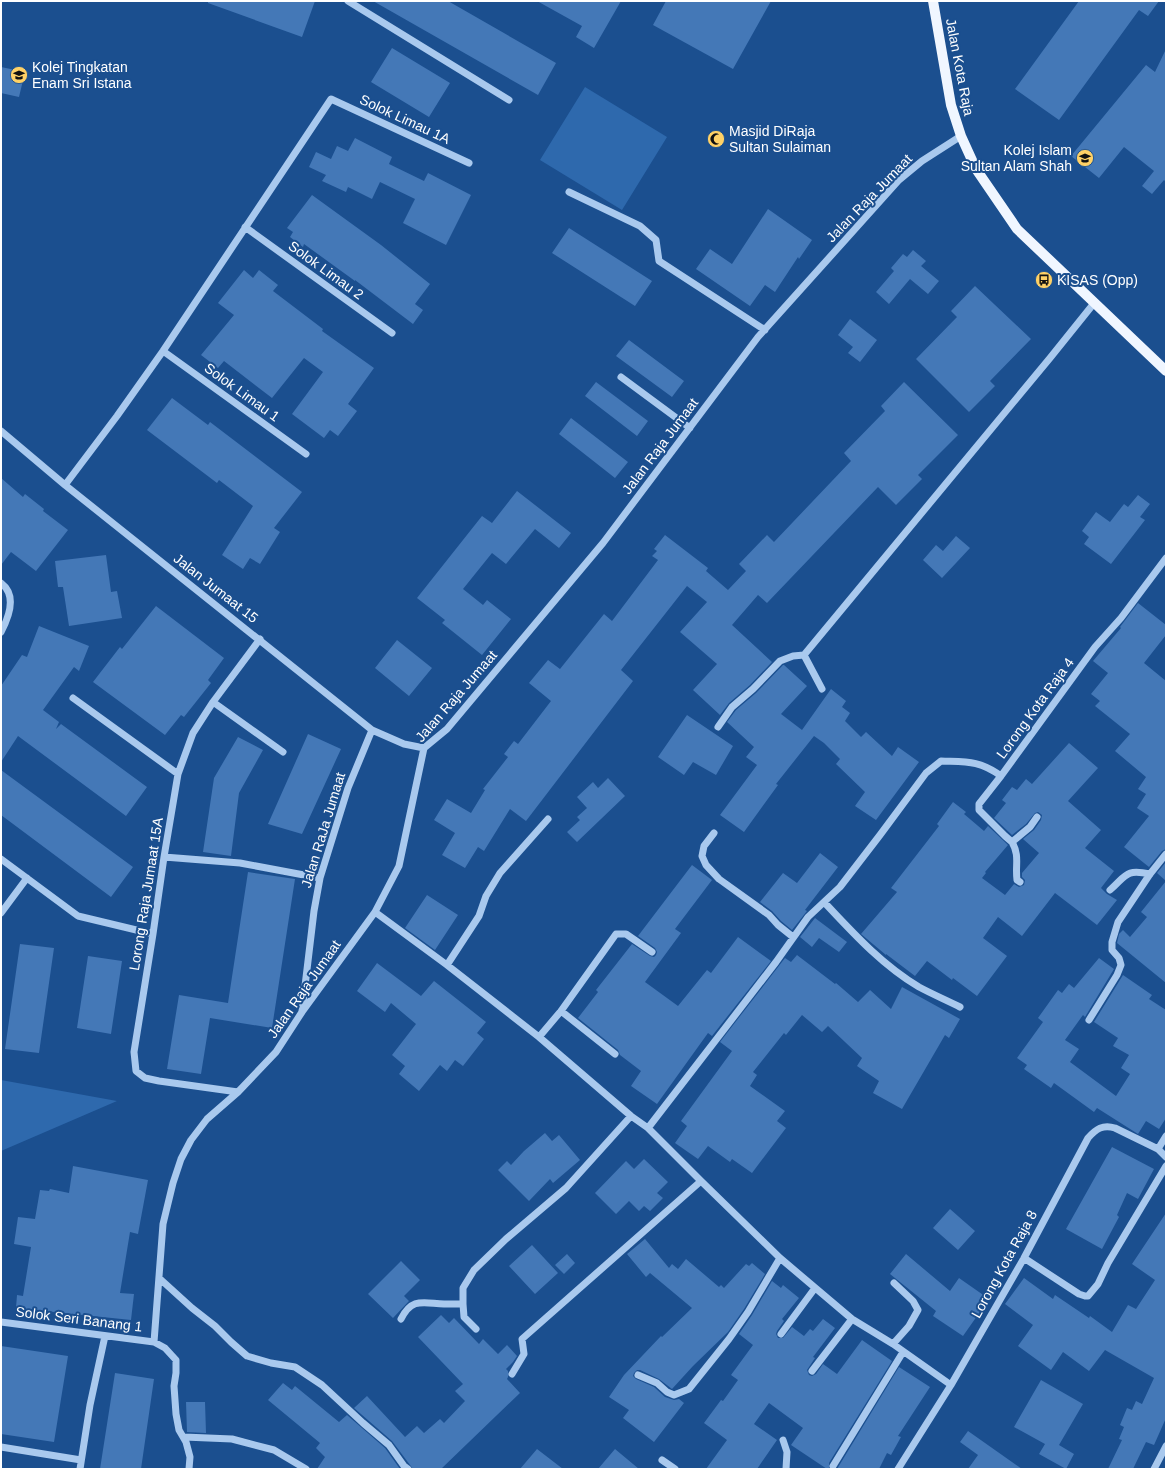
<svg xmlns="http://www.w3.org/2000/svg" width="1167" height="1470" font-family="Helvetica,sans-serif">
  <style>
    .green { fill: #2e69ad }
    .building { fill: #4478b7 }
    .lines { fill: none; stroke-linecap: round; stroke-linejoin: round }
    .minor { stroke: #a9c9ee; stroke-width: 7 }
    .major { stroke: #f0f6ff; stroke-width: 10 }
    .labels { text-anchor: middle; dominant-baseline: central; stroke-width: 4; stroke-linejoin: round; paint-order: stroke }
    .poi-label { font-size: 14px; fill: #fff; stroke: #1b4f8f; text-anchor: start }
    .street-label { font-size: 14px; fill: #fff; stroke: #1b4f8f }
  </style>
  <rect width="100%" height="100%" fill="#1b4f8f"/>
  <path class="green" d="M585,87L667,137L622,210L540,160Z
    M1,1080L117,1101L1,1151Z"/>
  <path class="building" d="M208,1H315L302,37L208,3Z
    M373,1H448L556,63L538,95Z
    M537,1H621L594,48L576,37L582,26Z
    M666,1H771L733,69L653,25Z
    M1079,1H1159L1148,16L1139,10L1059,120L1015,89Z
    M392,48L450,83L429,117L371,82Z
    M1166,49V182L1164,180L1152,194L1142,186L1154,171L1124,147L1099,178L1071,156L1146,65L1155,72Z
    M1,67L25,72L19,97L1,93Z
    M355,138L392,157L389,164L424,181L428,173L471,195L446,245L403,223L415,199L380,182L372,199L348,187L346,192L322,181L326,175L309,167L316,152L331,159L337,146L348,151Z
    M312,195L381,245L430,284L415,304L423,310L413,324L355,280V281L304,244L303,247L290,237L293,232L287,228Z
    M768,209L812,240L799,259L798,257L775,292L765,285L750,306L696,269L710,249L732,264Z
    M569,228L652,281L635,306L552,253Z
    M913,250L926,261L921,266L939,281L928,294L910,279L889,304L876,292L894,271L891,268L903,254L907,257Z
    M244,270L253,278L259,270L278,285L273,291L323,329L322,331L374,368L348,404L357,411L338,436L330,430L324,438L292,414L323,372L304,358L272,398L224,361L218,368L201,355L234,315L218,303Z
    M975,286L1031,339L990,381L995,386L969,412L916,359L957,317L951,311Z
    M850,319L877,340L860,362L848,353L853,347L838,335Z
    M629,340L684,381L672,397L616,356Z
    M596,382L648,421L637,436L585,396Z
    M904,382L958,435L918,475L922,479L896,505L878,487L767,603L758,595L732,625L772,662L750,685L729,703L720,715L693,690L717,664L680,632L707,602L687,586L621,670L633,681L526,821L510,809L484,851L478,847L465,868L442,855L455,833L434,820L447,799L471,813L485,790L483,789L508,757L504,754L514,741L518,744L551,701L529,683L548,660L560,669L604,614L612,621L658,560L652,556L657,551L654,549L665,535L708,568L706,571L728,590L746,571L739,564L767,535L774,542L851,461L844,453L885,411L881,406Z
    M172,398L208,425L210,422L302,492L274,528L280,532L260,564L250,558L243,569L222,555L253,506L219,480L217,483L147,430Z
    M571,418L628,462L615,478L559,434Z
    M1,478L23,497L25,494L44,509L43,511L68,530L36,571L11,552L1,565Z
    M517,491L571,533L559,548L535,529L506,564L492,553L463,589L483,605L487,600L511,619L482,655L442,623L445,620L417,598L482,516L492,523Z
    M1138,495L1150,504L1140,517L1145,520L1111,564L1084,544L1089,537L1082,531L1096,512L1110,522L1124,504L1128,507Z
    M956,536L970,548L942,578L923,560L936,545L943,551Z
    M106,555L111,592L117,591L122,618L69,626L63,587H58L55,561Z
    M1138,603L1166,625V635L1144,663L1166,681V849L1162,851L1149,867L1124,847L1149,816L1137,808L1146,794L1138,789L1146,777L1115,751L1130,734L1095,706L1100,701L1091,694L1108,673L1093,661L1121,628L1120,627Z
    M156,606L224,658L208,680L211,683L184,717L181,715L165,735L93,682L120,647L122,649Z
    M39,626L89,646L79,671L74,667L43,710L59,722L56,729L61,724L147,787L126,816L18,736L1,762V686L22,655L27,657Z
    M397,640L432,668L409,696L375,668Z
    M783,665H784L807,686L781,714L802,730L831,689L846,701L842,707L850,713L845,721L861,737L866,732L892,756L898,747L919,762L876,820L855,806L865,792L836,764L840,759L824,743L814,736L776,784L778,785L744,832L720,815L757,765L746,757L754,747L727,722L736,710L756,693Z
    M687,715L733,746L716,775L693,762L684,775L658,757Z
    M308,734L341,749L302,834L268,824Z
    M238,737L263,750L239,793L231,856L203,852L214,778Z
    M1069,743L1098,768L1068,801L1101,830L1085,848L1114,871L1101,888L1107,894L1117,900L1097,925L1055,893L1022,936L998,917L983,938L1007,956L977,996L953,978L952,980L927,961L915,976L886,954V955L861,934L897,892L891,888L939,826L937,824L953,802L966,812L964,814L984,831L988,826L1008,845L985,872L986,873L982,878L1005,895L1014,884L1019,887L1024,885L1025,880L1022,877V873L1039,853L1023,839L1034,830L1041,820L1042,815L1038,812L1035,813L1026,824L1012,835L994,818L1006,803L1002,800L1012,787L1017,790L1026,779L1032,784Z
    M1,770L133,867L111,897L1,815Z
    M608,778L625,796L577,842L567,832L580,820L577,817L587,808L577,797L593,782L598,788Z
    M820,853L838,867L805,910L807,911L792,930L781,921L772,911L760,902L783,873L797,883Z
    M1166,862V881L1157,873Z
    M692,865L712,880L675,929L681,933L645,982L678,1006L707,970L711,973L738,937L771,961L712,1036L708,1033L657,1104L631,1086L641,1071L620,1055L618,1050L578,1018L598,992L596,990L632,944L650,956L654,957L656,955L657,952L655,948L638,936Z
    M248,872L295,879L272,1028L210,1018L201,1074L167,1069L179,995L228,1003Z
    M1166,881V983L1117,943L1119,934L1123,930L1130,937L1147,917L1141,912Z
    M427,895L458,915L435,950L405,928Z
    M815,918L847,942L839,952L819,938L812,947L800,937Z
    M20,944L54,948L39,1053L5,1049Z
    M797,955L835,984L836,983L858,1002L870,990L891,1009L902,987L960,1019L949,1038L945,1035L902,1109L873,1093L879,1081L857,1066L862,1058L828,1026L822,1032L802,1015L786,1035L784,1033L753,1072L757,1075L750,1086L785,1111L777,1121L786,1128L752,1173L732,1159L730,1162L708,1146L698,1159L675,1143L687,1126L681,1121L732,1051L720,1042L785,958L791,962Z
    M88,956L122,961L111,1034L77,1028Z
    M1099,958L1114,969L1085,1017L1083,1015L1065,1040L1079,1049L1070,1062L1116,1096L1130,1074L1121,1068L1129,1055L1113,1046L1118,1038L1094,1022L1123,975L1152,995L1149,999L1166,1010V1118L1159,1129L1146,1121L1138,1134L1097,1108L1094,1112L1054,1083L1051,1088L1024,1069L1027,1065L1017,1058L1043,1022L1038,1018L1058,990L1062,993L1069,984L1074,988Z
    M377,963L421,996L434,981L486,1022L477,1033L484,1039L463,1066L455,1060L447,1071L440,1065L419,1091L399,1074L405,1066L392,1055L416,1024L391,1003L385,1012L357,991Z
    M545,1133L552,1141L559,1135L580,1160L553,1183L550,1179L529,1201L498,1170L507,1161L511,1165L524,1151Z
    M1112,1147L1154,1169L1138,1199L1127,1193L1117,1215L1119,1217L1102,1249L1066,1229Z
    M644,1159L668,1182L657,1193L663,1198L650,1211L644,1206L639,1211L629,1201L616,1214L595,1193L626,1161L634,1169Z
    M73,1166L148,1180L138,1234L130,1232L120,1293L134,1294L131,1320L16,1308L17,1295L23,1296L31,1247L14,1244L18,1217L35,1219L40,1190L49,1191L50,1189L69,1193Z
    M950,1209L975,1231L958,1250L933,1228Z
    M1166,1213V1418L1154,1445L1146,1442L1133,1469H1108L1122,1440L1119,1439L1124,1427L1120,1425L1127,1408L1132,1410L1136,1401L1142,1404L1154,1378L1105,1350L1089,1371L1063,1352L1051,1370L1018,1346L1033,1325L1005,1304L1024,1278L1053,1299L1055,1295L1089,1318L1090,1316L1112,1332L1128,1305L1136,1309L1155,1280L1132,1264Z
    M645,1239L669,1268L672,1264L678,1269L686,1259L719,1287L721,1285L724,1288L746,1264L749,1266L752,1263L765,1274L744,1309L728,1332L693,1366L672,1389L659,1379L640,1370H637L634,1373L633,1376L636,1379L654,1387L665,1397L674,1400L679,1399L684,1403L654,1442L623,1418L629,1410L609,1397L624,1375L661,1336L662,1337L692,1308L650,1273L646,1277L627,1254Z
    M532,1245L558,1273L535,1294L509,1266Z
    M567,1254L575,1263L564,1274L555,1265Z
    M906,1254L950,1291L959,1278L989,1299L963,1336L933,1316L936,1311L890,1274Z
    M401,1261L420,1280L404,1296L409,1301L393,1318L368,1294Z
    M772,1281L781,1288L783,1285L799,1298L782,1319L784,1321L777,1331L776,1334L778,1338H783L792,1327L804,1336L810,1329L813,1331L823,1319L835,1328L813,1357L815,1358L807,1370L809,1375L812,1376L816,1374L823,1364L837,1374L862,1340L892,1361L829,1463V1469H827L791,1445L803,1428L769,1403L754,1424L777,1440L757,1469H706L727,1440L704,1423L721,1400L723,1401L738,1380L731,1375L753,1345L739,1334L752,1315Z
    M441,1315L449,1323L454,1318L479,1344L483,1339L498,1354L507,1345L517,1356L513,1362L506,1369L508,1371V1377L507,1379L520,1393L441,1469H413L392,1441L354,1408L367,1396L405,1437L417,1426L424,1433L440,1419L444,1423L465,1401L455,1391L463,1384L418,1337Z
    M1,1346L68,1356L54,1442L1,1434Z
    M899,1367L930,1387L898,1436L901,1437L891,1455L887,1453L879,1469H837Z
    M115,1373L154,1379L141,1469H100Z
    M1041,1380L1083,1404L1059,1445L1074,1454L1066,1469L1039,1454L1045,1444L1014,1427Z
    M283,1383L292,1390L295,1386L339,1422L347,1415L385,1448L400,1469H317L325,1457L316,1448L320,1443L268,1400Z
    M186,1402H205L206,1433L187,1432Z
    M968,1431L1022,1469H968L978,1455L960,1442Z
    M537,1449L563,1469H520Z
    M615,1449L639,1469H598Z"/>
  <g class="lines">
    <path class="minor" d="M348,1L509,100
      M569,192L640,226L656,240L659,261L765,330
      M245,227L392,333
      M163,351L306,454
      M621,377L690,428
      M1,431L65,485L372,730L404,744L424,748
      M65,485L117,416L163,351L331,99L469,163
      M1,583C17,595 9,617 1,632
      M822,689L804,655L1050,358L1095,302
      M73,698L178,774
      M213,702L283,752
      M718,727L732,707L753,689L780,661L793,656L804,655
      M1037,817L1030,827L1012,842L1005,836L979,810V804L1001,776L1095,647L1121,618L1166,558
      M714,833L704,846L702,856L706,865L719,879L769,915L778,925L793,937
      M1012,842C1020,856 1015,865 1017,880L1020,882
      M164,857L240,863L320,878
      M1,859L78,916L153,934
      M1110,890C1127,875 1125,869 1150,874
      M824,902C853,933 882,965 919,987C932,994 946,1000 960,1007
      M375,912L447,965L539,1037L631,1116L648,1128L701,1181L780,1258L852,1319L893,1344L951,1385
      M1,913L27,878
      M447,965L479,916L486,896L500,873L548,819
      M302,1011L314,911L320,878L348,788L372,730
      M561,1011L615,1054
      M1089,1020L1117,975L1121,965L1119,958L1112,950V942L1118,922L1150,874L1166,854
      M539,1037L561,1011L616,934H626L652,952
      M238,1092L159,1081L145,1078L136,1071L134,1052L153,934L164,857L178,774L193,733L213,702L260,639
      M648,1128L776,962L808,917L840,887L880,835L926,773L941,761C966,762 979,760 1001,776
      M1158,1149L1166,1136
      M1024,1258L1079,1294L1085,1296H1088L1098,1284L1108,1263L1166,1166
      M159,1278L192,1308L215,1326L231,1342L247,1356L271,1363L295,1367L322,1385L363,1423L389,1445L404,1466L408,1469
      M401,1319C412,1297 423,1303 444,1304C450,1304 456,1304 463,1304
      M1,1322L154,1342L165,1348L176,1360V1373L174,1386L176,1414L179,1430L186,1442L190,1457L189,1469
      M476,1329L464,1317L463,1304V1288L474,1270L506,1239L566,1188L631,1116
      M781,1334L815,1288
      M154,1342L163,1224L173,1183L181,1159L191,1140L207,1119L238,1092L276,1052L302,1012L375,912L399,866L424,748L447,729L603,543L758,337L899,180L922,161L961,136
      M893,1344L909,1326L918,1310L913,1301L894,1283
      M812,1371L852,1319
      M512,1374L524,1354L522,1339L701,1181
      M638,1375L657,1383L667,1392L674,1395L689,1389L729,1339L748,1312L780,1258
      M184,1437L232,1439L274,1450L306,1469
      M783,1440L787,1452L786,1469
      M1,1447L81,1460
      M662,1460L675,1469
      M833,1466L903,1352
      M80,1469L90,1405L105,1336
      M898,1469L951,1385L1024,1258L1088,1138C1096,1129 1103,1124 1115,1128L1158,1149L1166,1157
      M1154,1469L1166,1446"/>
    <path class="major" d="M933,1L951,105L961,136L976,169L1017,229L1166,371"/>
  </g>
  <defs>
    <symbol id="school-disc" viewBox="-11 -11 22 22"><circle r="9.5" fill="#ffd166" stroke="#1b4f8f"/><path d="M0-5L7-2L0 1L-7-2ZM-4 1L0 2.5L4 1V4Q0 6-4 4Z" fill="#111"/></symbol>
    <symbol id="mosque-disc" viewBox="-11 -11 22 22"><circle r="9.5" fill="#ffd166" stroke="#1b4f8f"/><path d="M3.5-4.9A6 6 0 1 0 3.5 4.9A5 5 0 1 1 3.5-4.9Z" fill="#111"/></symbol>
    <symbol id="bus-disc" viewBox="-11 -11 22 22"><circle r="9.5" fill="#ffd166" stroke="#1b4f8f"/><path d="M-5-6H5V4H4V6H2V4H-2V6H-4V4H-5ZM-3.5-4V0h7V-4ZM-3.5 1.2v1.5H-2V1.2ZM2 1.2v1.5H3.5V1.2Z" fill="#111"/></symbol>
  </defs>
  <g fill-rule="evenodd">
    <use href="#school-disc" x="9" y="65" width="20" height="20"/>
    <use href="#mosque-disc" x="706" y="129" width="20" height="20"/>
    <use href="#school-disc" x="1075" y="148" width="20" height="20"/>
    <use href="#bus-disc" x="1034" y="270" width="20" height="20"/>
  </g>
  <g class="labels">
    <g class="poi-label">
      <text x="32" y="67">Kolej Tingkatan<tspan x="32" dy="16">Enam Sri Istana</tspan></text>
      <text x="729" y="131">Masjid DiRaja<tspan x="729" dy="16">Sultan Sulaiman</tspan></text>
      <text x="1072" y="150" text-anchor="end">Kolej Islam<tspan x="1072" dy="16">Sultan Alam Shah</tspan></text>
      <text x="1057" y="280">KISAS (Opp)</text>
    </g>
    <g class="street-label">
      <text transform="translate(960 67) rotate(79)">Jalan Kota Raja</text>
      <text transform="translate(405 119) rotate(25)">Solok Limau 1A</text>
      <text transform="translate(869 198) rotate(-46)">Jalan Raja Jumaat</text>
      <text transform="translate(326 270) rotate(36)">Solok Limau 2</text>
      <text transform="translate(242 392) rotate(36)">Solok Limau 1</text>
      <text transform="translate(660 446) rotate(-53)">Jalan Raja Jumaat</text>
      <text transform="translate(216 588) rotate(38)">Jalan Jumaat 15</text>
      <text transform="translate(456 696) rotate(-49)">Jalan Raja Jumaat</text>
      <text transform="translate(1035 708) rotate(-54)">Lorong Kota Raja 4</text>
      <text transform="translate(323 830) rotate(-73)">Jalan RaJa Jumaat</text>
      <text transform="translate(146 894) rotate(-81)">Lorong Raja Jumaat 15A</text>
      <text transform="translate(304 989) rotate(-55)">Jalan Raja Jumaat</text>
      <text transform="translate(1004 1264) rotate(-61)">Lorong Kota Raja 8</text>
      <text transform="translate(79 1319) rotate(7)">Solok Seri Banang 1</text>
    </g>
  </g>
  <rect width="1167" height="1470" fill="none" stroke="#ffffff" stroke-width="4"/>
</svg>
